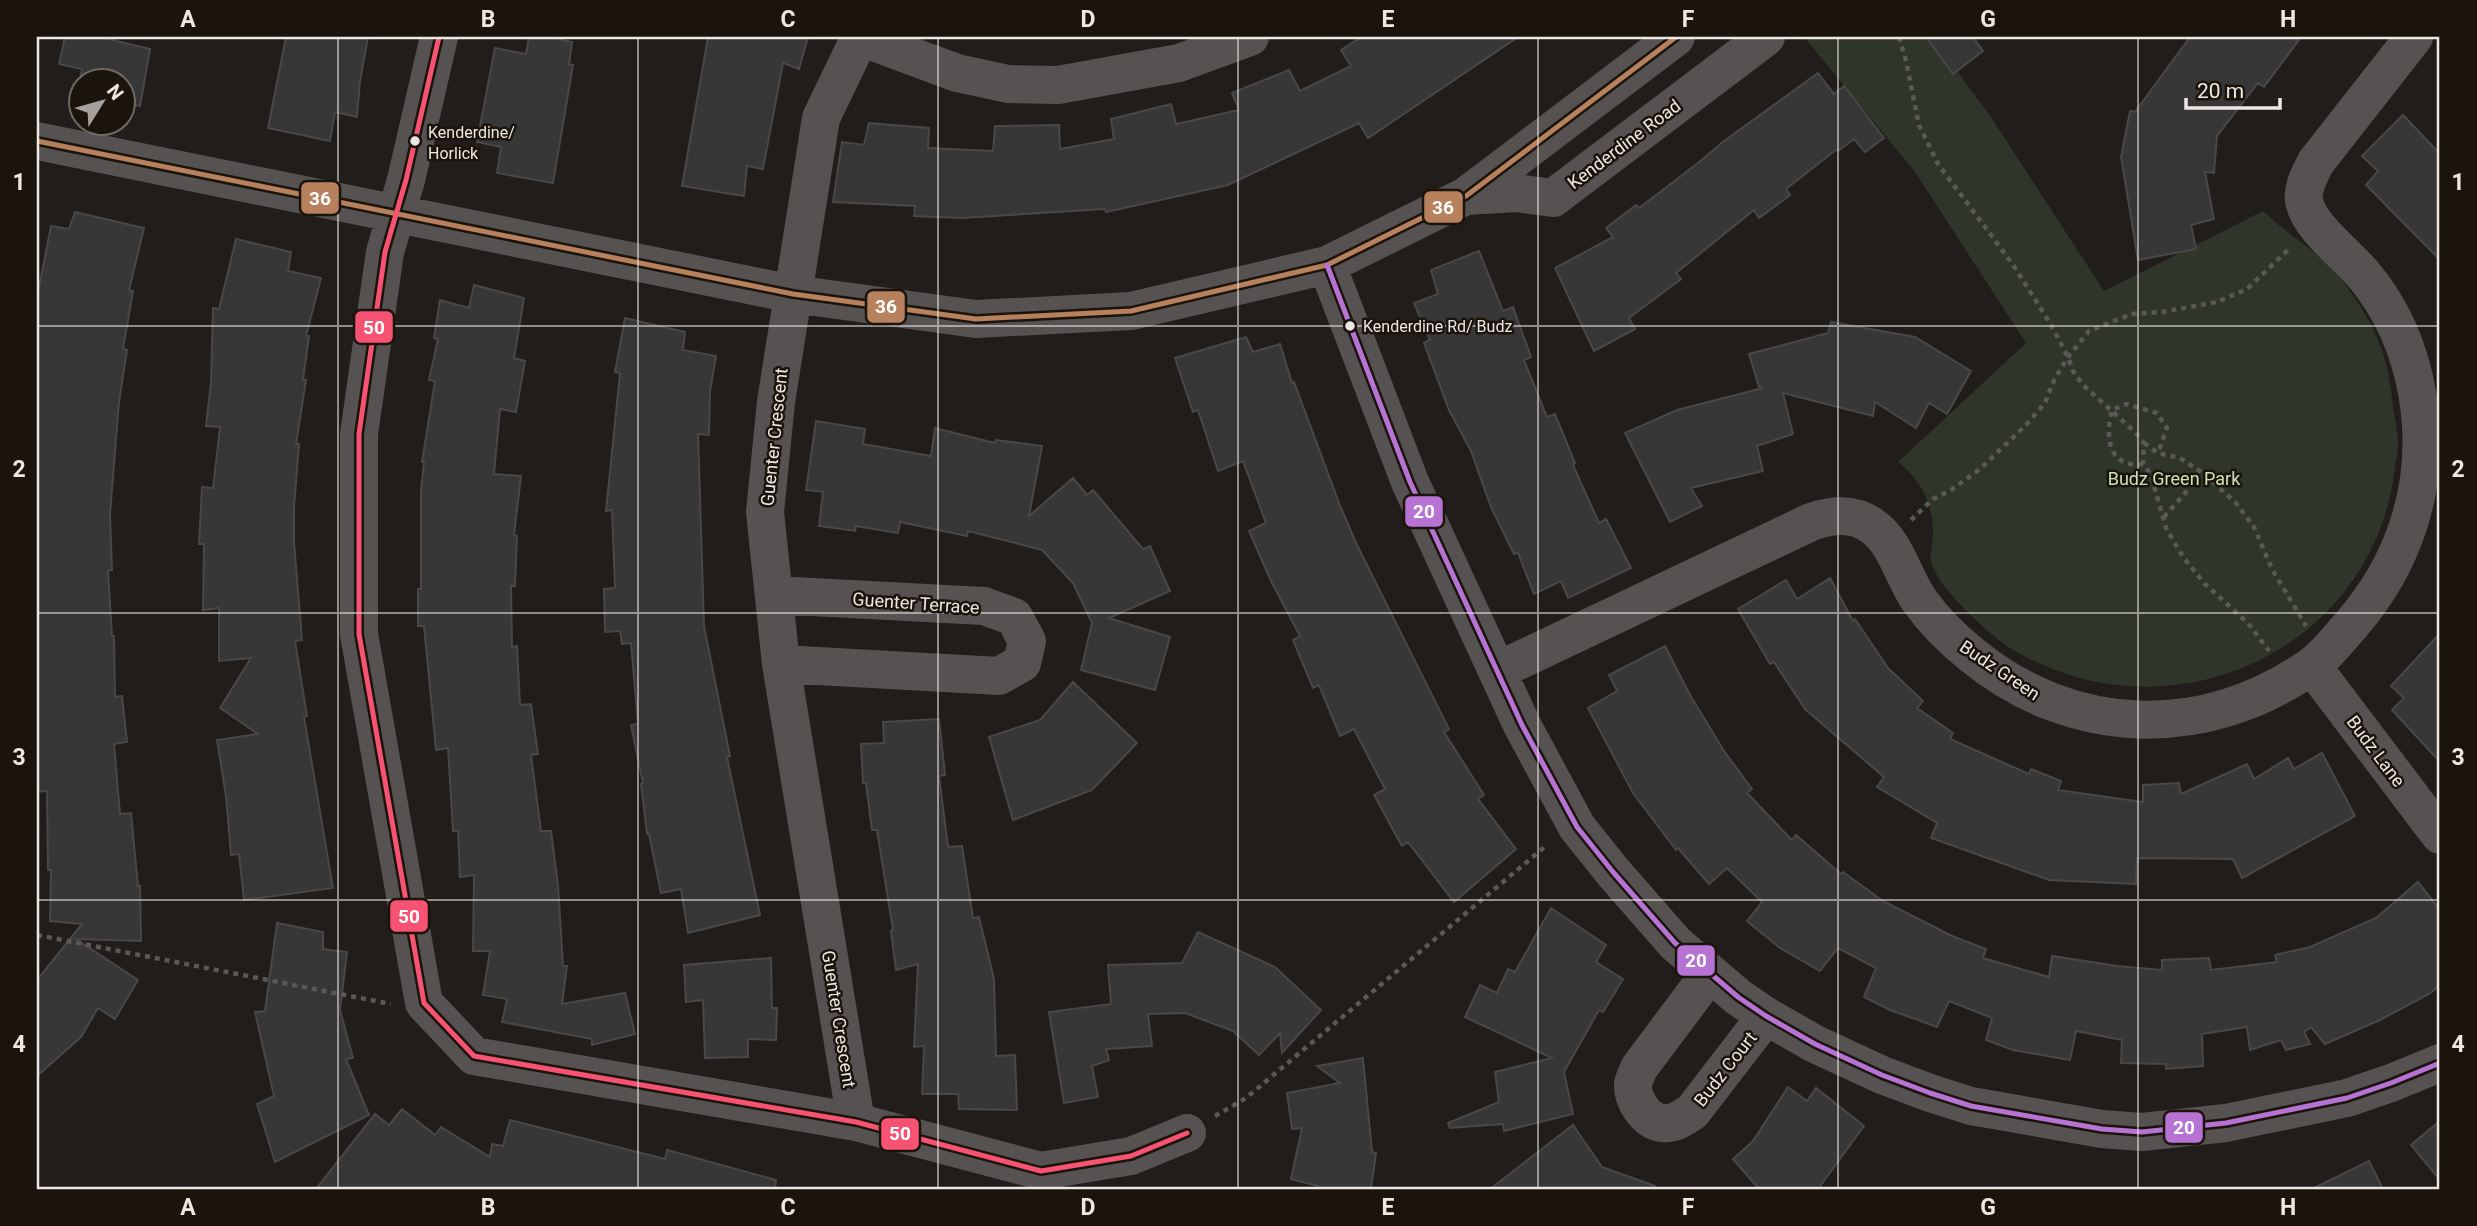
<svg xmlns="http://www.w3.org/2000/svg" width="2477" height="1226" font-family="Roboto,sans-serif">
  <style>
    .green { fill: #2f3529 }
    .building { fill: #383738; stroke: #494748; stroke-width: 2 }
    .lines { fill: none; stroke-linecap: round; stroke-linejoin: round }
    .path { stroke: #5c5856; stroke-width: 4.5; stroke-dasharray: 5 5; stroke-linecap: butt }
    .minor { stroke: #565251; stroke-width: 38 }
    .bus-1-casing { stroke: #1b140d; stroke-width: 10 }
    .bus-2-casing { stroke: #1b140d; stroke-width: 10 }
    .bus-3-casing { stroke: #1b140d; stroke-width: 10 }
    .bus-1 { stroke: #b6815c; stroke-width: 5 }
    .bus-2 { stroke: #f65372; stroke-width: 5 }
    .bus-3 { stroke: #b673d3; stroke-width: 5 }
    .grid { fill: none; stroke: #ede8e3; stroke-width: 2; stroke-opacity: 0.55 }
    .bus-dot { fill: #ede8e3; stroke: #1b140d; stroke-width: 2.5 }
    .labels { text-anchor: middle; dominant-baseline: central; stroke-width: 5; stroke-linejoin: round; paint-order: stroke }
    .bus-label { font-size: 16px; fill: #ede8e3; stroke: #1b140d; text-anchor: start }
    .street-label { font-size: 18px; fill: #ede8e3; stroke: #1b140d }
    .park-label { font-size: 18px; fill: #c9e3b3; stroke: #1b140d }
    .line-badge { stroke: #1b140d; stroke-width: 2.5 }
    .badge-label { font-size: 19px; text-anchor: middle; font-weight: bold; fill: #fff }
    .neatline { fill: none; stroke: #ede8e3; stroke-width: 2.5 }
    .grid-label { font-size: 23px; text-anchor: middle; font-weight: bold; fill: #ede8e3 }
  </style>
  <rect width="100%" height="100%" fill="#201d1a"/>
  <path class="green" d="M1804,37H1932L1991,117L2104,291L2263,211C2284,231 2308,246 2329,265C2346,282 2369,317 2378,340C2387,360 2391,385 2393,407C2395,419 2398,432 2398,444C2398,454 2395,465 2394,475C2368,653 2170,740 2017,652C1993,639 1937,588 1931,561C1929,553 1933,543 1933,535C1933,504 1922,481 1898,462L2026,343L1915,172Z"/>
  <path class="building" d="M65,37H100L150,49L140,106L122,103V80H80V94L78,93L82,69L59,64Z
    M286,37H368L360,81L357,117L335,112L330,141L268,128Z
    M529,37H549L572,42L569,64L573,65L553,183L497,173L501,147L477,142L495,48L526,54Z
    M708,37H808L799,69L783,63L763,169L747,166L744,196L682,186Z
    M1361,37H1518L1368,138L1359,123L1228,185L1106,212L1105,209L962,218L914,216L915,206L833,202L842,142L864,145L869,123L929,128L928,148L993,151L995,126L1059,125L1060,149L1114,139L1111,119L1171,104L1176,124L1239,110L1232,93L1289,70L1300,91L1351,66L1341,50Z
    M1926,37H1973L1983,51L1953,74Z
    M2190,37H2301L2264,87L2258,83L2217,136L2214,173L2205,172L2214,219L2191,225L2196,249L2138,260L2121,157L2130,111L2135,112Z
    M1818,73L1834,94L1844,86L1884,138L1865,152L1854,139L1838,151L1837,149L1786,189L1790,195L1759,218L1754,210L1676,273L1681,279L1629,318L1635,329L1594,351L1555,268L1613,237L1606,228L1636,205L1639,208L1698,163L1724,141Z
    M2403,115L2440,154V260L2366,185L2378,171L2362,156Z
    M75,212L144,228L129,290L133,291L123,349L127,350L119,402L110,514L112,570L108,571L112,636H114L115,697L122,696L127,742L114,744L120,814L131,813L138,886H140L141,941L76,939L138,980L115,1019L98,1008L81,1037L37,1076V980L82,924L50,921L51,870H48L47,791L37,792V298L51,226L69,229Z
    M236,239L291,252L288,271L321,278L306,336H309L303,380H306L296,444H299L294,508V542L302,640L295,641L307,716L304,717L333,888L244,900L239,854L231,855L226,796L217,740L258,734L220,708L251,658L219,661V608L203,610L204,544H199L202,487L213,488L220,427L206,426L211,382L213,308L219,309Z
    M1479,251L1503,311L1513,307L1531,357L1524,360L1547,417L1555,414L1575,463L1573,465L1599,523L1606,519L1631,568L1568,598L1561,581L1534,594L1518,553L1514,554L1491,507L1471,451L1449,410L1424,343L1430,340L1414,303L1438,294L1431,270Z
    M474,285L524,298L514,358L525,361L516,412L500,409L494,474L521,476L514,535L517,536L515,586H511L512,647L517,646L520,705L531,704L538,754L531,755L541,831H551L558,885L563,966H567L562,1004L625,993L635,1034L592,1045V1039L502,1022L507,999L483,995L490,951H473L474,875L460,877L458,831H453L448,748L436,750L424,626H418V589H421V491L424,462H422L435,381L429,380L438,339L434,338L440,300L469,308Z
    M625,318L685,332L683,350L716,356L710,391L709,435L698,434L704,626L730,756L727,757L760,915L688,933L681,889L661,893L649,834H647L641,784L643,783L631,725L638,724L631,643L622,644L620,631L605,632L604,589L615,588L612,510L606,511L620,373L615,372Z
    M1831,322L1915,337L1971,371L1947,414L1929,403L1916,428L1875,402L1873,416L1783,393L1793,434L1757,446L1763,471L1691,488L1702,506L1670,522L1625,433L1677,410L1763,388L1759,387L1749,354L1828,333Z
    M1246,337L1253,352L1280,344L1292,383L1294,382L1339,503L1356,543L1449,729L1444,732L1484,795L1478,799L1516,849L1454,902L1408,842L1402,846L1374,795L1385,789L1354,729L1340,736L1319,685L1313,688L1293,640L1300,636L1271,581L1249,531L1266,523L1243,461L1218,471L1198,410L1193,412L1175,358Z
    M816,421L865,429L863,444L931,456L935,428L995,443L996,440L1042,446L1029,516L1073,478L1087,495L1093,490L1143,549L1150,546L1170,591L1109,618L1170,637L1155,690L1081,670L1092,623L1073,583L1042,550L968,531L967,536L900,522L898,533L856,526L855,531L819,526L823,492L806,490Z
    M1830,578L1853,621L1855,619L1888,668L1923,701L1917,708L1953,733L1950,739L2029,774L2031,769L2061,781L2058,790L2143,802V785L2179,783L2181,794L2247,764L2254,779L2288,758L2294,769L2322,753L2355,816L2242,878L2233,859L2137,858L2136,884L2049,880L1931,838L1937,823L1877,787L1884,777L1805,709L1774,662L1770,664L1738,609L1786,580L1797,599Z
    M2440,633V762L2392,710L2404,698L2391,686Z
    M1665,646L1690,695L1724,751L1752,789L1747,793L1792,840L1796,835L1841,874L1843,872L1883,901L1952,936L1986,949L1983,958L2049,977L2052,956L2117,966L2162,970V960L2209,958L2211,970L2277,962L2275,955L2310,947L2376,918L2418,882L2440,910V985L2429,994L2380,1020L2325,1044L2311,1027L2304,1032L2310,1044L2286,1050L2281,1040L2250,1050L2247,1027L2202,1034L2203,1066L2166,1069V1064L2121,1063L2122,1040L2076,1031L2070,1060L2013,1050L1986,1040L1992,1018L1949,1001L1937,1027L1890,1010L1864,997L1876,968L1838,948L1820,971L1780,948L1747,921L1762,902L1727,868L1709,884L1678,848L1676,850L1633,793L1588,708L1617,691L1609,675Z
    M1073,682L1137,743L1092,790L1013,820L989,737L1040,720Z
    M939,719L945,775L939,776L948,847L962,846L973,918L979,917L994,979L996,1056L1015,1055L1017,1110L959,1109L958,1094H922L924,1046L914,1047L918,964L896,970L891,931L893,930L877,830H872L866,783H863L861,744L884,743L883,722Z
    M1551,908L1606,945L1596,962L1623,979L1603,1012L1599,1010L1564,1072L1573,1114L1504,1131L1503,1124L1450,1128L1448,1123L1499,1102L1495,1072L1552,1058L1465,1017L1480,985L1497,993L1508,969L1515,972Z
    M277,923L323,932V949L347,952L340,1010L353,1058L346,1059L369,1115L275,1162L257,1104L274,1096L255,1012L265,1011Z
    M1198,932L1275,967L1321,1010L1282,1053L1280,1033L1259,1055L1233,1031L1185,1013L1148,1014L1152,1046L1106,1049L1109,1060L1092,1066L1098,1097L1064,1103L1049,1012L1111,1004L1108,965L1182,963Z
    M771,958L772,1008H777L776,1040L748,1039V1057L705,1058L703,1000L686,1002L684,965Z
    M1363,1058L1372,1152L1376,1153L1371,1189H1317L1318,1186L1291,1179L1302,1128L1292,1129L1287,1093L1340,1083L1317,1066Z
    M1788,1087L1807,1101L1816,1088L1864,1126L1818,1189H1759L1733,1159L1753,1141Z
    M402,1109L435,1135L441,1127L490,1157L492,1144L503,1146L510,1120L665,1159L667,1150L776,1180L775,1189H316L375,1114L389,1125Z
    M2440,1121V1180L2411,1145Z
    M1573,1125L1602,1167L1655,1186V1189H1490Z
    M2369,1161L2383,1189H2312Z"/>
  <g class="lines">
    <path class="path" d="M1899,37L1906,61L1919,125L1938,164L2014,266L2050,323L2068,357L2073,371L2083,385L2136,433L2144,443L2143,464L2151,475L2166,528L2183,557L2205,584L2248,623L2269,651
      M2144,443L2158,453L2180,458L2203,473L2236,503L2254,527L2272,569L2306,626
      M2143,464C2108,469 2105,436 2112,410L2126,404L2157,413L2167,428L2158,453
      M2164,517L2203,473
      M1911,520L1933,499L1951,490L1980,469L2025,426L2045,403L2055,378L2068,357L2089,331L2132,314L2162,312L2217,302L2247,289L2290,248
      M37,935L391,1004
      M1215,1116L1246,1098L1547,845"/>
    <path class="minor" d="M439,37L406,180L385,252L359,434V634L424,1003L474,1056L856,1122L1041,1171L1131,1156L1187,1133
      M860,37L957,73L1008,84L1058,85L1179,63L1250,37
      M37,141L793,294L976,319L1131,311L1327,265L1466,196L1676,37
      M1466,196L1516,193L1553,198L1766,37
      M1327,265L1410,482L1522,725L1577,827L1613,872L1675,943L1738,997L1766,1016L1815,1044L1882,1075L1930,1093L1971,1106L2102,1129L2142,1132L2226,1123L2347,1098L2391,1083L2440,1063
      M774,595L984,606L1014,617L1027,641L1022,663L999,676L781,664
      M2312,666L2440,835
      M1497,671L1811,522C1832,515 1853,512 1872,526C1896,542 1903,577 1919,600C1934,621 1952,639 1972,655C2072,737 2204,741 2310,667C2326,656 2338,639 2351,625C2375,597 2395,565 2407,529C2436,445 2421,343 2363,274C2346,254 2309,227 2304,201C2302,187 2310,174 2316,162L2414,37
      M1710,973L1639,1068C1637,1073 1634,1079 1633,1084C1632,1099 1645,1120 1661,1123C1673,1125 1683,1118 1692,1112L1766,1016
      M856,1122L781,664L765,512L776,402L821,118L860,37"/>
    <defs>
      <path id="bus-1" d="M37,141L793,294L976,319L1131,311L1327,265L1466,196L1676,37"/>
      <path id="bus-2" d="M439,37L406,180L385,252L359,434V634L424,1003L474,1056L856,1122L1041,1171L1131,1156L1187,1133"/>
      <path id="bus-3" d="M1327,265L1410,482L1522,725L1577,827L1613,872L1675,943L1738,997L1766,1016L1815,1044L1882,1075L1930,1093L1971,1106L2102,1129L2142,1132L2226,1123L2347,1098L2391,1083L2440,1063"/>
    </defs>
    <use href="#bus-1" class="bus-1-casing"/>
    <use href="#bus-2" class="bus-2-casing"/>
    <use href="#bus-3" class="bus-3-casing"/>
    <use href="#bus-1" class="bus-1"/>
    <use href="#bus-2" class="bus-2"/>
    <use href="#bus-3" class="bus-3"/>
  </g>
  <path class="grid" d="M338,37V1189M638,37V1189M938,37V1189M1238,37V1189M1538,37V1189M1838,37V1189M2138,37V1189M37,326H2440M37,613H2440M37,900H2440"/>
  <g class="bus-dot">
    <circle cx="415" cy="141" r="6"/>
    <circle cx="1350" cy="326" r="6"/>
  </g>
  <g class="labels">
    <g class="bus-label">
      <text x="428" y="132">Kenderdine/<tspan x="428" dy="21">Horlick</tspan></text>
      <text x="1363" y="326">Kenderdine Rd/ Budz</text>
    </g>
    <g class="street-label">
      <text transform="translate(1624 144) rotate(-37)">Kenderdine Road</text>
      <text transform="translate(774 437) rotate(-84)">Guenter Crescent</text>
      <text transform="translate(916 603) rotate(4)">Guenter Terrace</text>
      <text transform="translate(2000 670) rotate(34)">Budz Green</text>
      <text transform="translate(2376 751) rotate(53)">Budz Lane</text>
      <text transform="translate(839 1019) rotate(81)">Guenter Crescent</text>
      <text transform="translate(1725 1069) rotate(-52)">Budz Court</text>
    </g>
    <g class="park-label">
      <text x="2174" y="478">Budz Green Park</text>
    </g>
  </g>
  <g class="line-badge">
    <rect x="300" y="181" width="40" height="34" rx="7" fill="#b6815c"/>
    <rect x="1423" y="190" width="41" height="34" rx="7" fill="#b6815c"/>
    <rect x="866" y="290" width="40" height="34" rx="7" fill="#b6815c"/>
    <rect x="354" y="310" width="40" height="34" rx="7" fill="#f65372"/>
    <rect x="1404" y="495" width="40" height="33" rx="7" fill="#b673d3"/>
    <rect x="389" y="899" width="40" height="34" rx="7" fill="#f65372"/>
    <rect x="1676" y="944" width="40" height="33" rx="7" fill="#b673d3"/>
    <rect x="2164" y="1111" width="40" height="33" rx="7" fill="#b673d3"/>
    <rect x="880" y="1117" width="40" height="34" rx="7" fill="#f65372"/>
  </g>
  <g class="badge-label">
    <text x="320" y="205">36</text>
    <text x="1443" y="214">36</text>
    <text x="886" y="313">36</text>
    <text x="374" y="334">50</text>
    <text x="1424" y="518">20</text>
    <text x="409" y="923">50</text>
    <text x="1696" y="967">20</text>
    <text x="2184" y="1134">20</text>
    <text x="900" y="1140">50</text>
  </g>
  <rect width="2477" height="1226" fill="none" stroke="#1b140d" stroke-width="77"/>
  <g transform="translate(102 102) rotate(53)"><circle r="33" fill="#1b140d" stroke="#6f6963" stroke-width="2"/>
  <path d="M0-5L12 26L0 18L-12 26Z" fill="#a5a19d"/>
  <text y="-10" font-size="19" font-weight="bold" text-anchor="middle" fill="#ede8e3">N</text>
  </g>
  <path d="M2186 98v10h94v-10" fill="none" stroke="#ede8e3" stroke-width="3.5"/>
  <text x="2197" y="98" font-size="21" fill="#ede8e3" stroke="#1b140d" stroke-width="5" paint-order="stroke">20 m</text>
  <rect x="38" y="38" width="2400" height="1150" class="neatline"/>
  <g class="grid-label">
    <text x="188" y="27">A</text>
    <text x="488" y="27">B</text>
    <text x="788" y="27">C</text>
    <text x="1088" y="27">D</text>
    <text x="1388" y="27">E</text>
    <text x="1688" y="27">F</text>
    <text x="1988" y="27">G</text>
    <text x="2288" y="27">H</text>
    <text x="19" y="190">1</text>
    <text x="2458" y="190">1</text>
    <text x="19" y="477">2</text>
    <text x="2458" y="477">2</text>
    <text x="19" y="765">3</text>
    <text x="2458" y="765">3</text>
    <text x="19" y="1052">4</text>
    <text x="2458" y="1052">4</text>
    <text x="188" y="1215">A</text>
    <text x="488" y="1215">B</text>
    <text x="788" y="1215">C</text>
    <text x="1088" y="1215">D</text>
    <text x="1388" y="1215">E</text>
    <text x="1688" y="1215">F</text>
    <text x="1988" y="1215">G</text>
    <text x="2288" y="1215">H</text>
  </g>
</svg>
